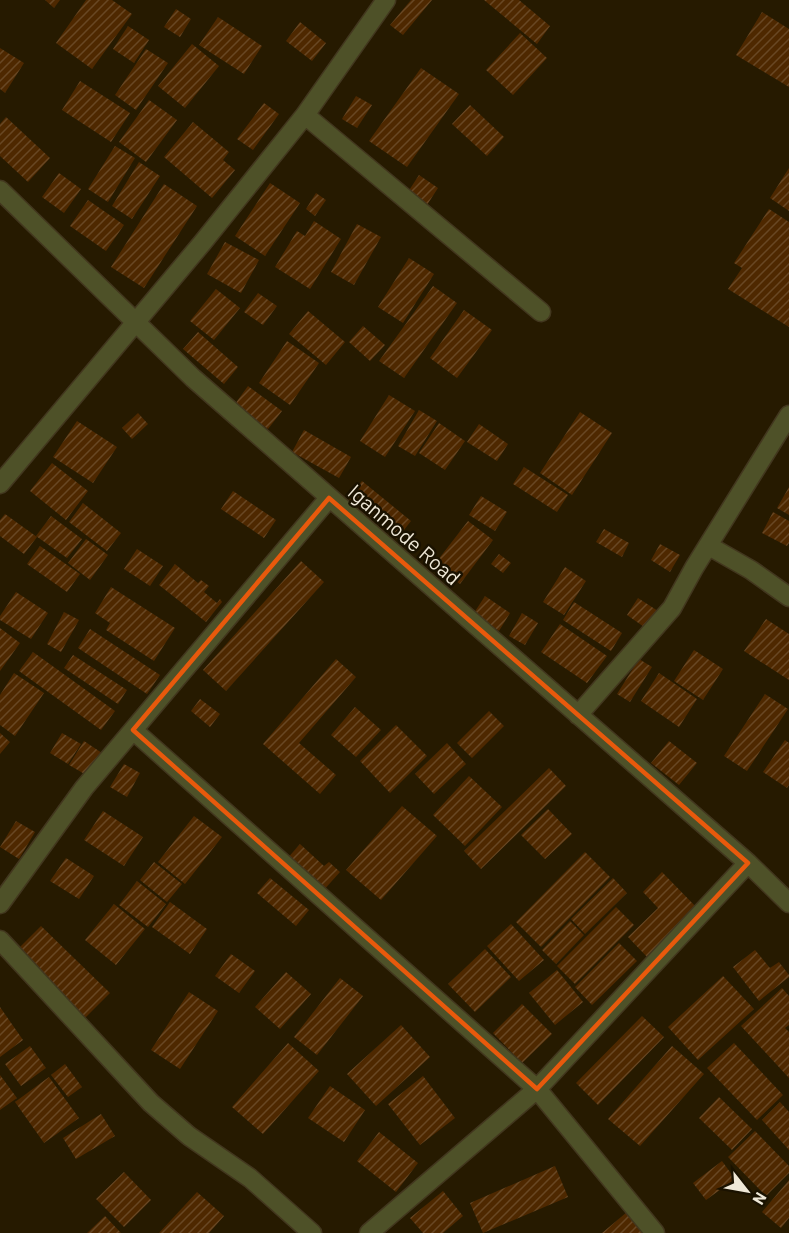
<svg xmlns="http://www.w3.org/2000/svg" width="789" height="1233" font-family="Barlow,sans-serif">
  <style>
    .building { fill: url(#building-hatch) }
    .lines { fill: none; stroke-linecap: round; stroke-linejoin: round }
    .street-casing { stroke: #42371e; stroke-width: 21 }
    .street { stroke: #4e5128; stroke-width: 18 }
    .marked { fill: none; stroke: #e8590c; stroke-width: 4.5; stroke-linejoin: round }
    .labels { text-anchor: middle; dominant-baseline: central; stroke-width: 5; stroke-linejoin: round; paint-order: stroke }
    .street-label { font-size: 21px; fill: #efe8d7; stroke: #1a1200 }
  </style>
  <defs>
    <pattern id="building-hatch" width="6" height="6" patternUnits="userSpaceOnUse" patternTransform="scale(1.5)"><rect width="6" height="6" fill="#4e2800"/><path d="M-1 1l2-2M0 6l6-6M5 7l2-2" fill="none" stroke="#684724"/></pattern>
  </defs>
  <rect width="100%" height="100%" fill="#261a00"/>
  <path class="building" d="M45,0H60L54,8Z
    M86,0H112L132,14L92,69L56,43Z
    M411,0H432L403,35L390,25Z
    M484,0H519L550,26L537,44Z
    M176,9L191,19L180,37L164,27Z
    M762,12L789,29V87L736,55Z
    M218,17L262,46L244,74L199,45Z
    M300,22L326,43L312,61L286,41Z
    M128,26L149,40L134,63L113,49Z
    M520,33L547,58L513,95L486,70Z
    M192,44L219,66L185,108L158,86Z
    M0,48L24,63L5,93L0,89Z
    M146,49L168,63L136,110L115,95Z
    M421,68L459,94L407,167L369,141Z
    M80,81L130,113L111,142L62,110Z
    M356,96L372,105L357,128L342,119Z
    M149,100L177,120L146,162L119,142Z
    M264,103L279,114L253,150L237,139Z
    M470,105L504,137L487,156L452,124Z
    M6,117L50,158L28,182L0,156V124Z
    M193,122L229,152L223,160L235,170L212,198L164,157Z
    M115,146L135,158L108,202L88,189Z
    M139,162L160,176L132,219L112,206Z
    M789,168V211L770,198Z
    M59,173L81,189L64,213L42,197Z
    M419,175L438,188L425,208L406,195Z
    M270,183L300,203L265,256L235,236Z
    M164,184L197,206L144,288L111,267Z
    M316,193L326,200L315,216L306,209Z
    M88,200L124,225L106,251L70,226Z
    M769,209L789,222V327L728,289L742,268L734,263Z
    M314,221L341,239L310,289L275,267L297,231L305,236Z
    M357,224L381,237L354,285L331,272Z
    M225,242L259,260L241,293L207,274Z
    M409,258L434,274L403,323L378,307Z
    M433,286L457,303L404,378L379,361Z
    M216,289L240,308L214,340L190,321Z
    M258,293L277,306L263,325L244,312Z
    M464,310L492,330L457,378L430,358Z
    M308,311L345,342L326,365L289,334Z
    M363,326L385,345L370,361L349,342Z
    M198,332L238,367L224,384L183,349Z
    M287,341L319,363L290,405L259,383Z
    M248,386L282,411L268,429L235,404Z
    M389,395L415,411L385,457L360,441Z
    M419,410L437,421L415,456L398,446Z
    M580,412L612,433L572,495L540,473Z
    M138,413L148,424L132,439L122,428Z
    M77,421L117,447L93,483L53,457Z
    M439,423L465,441L445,470L419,453Z
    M479,424L508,444L497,461L467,442Z
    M304,430L351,457L339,478L292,452Z
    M52,463L88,491L66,520L30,491Z
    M524,467L568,495L557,512L513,484Z
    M362,481L411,521L397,539L348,498Z
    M789,487V515L777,508Z
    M233,491L276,520L264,538L221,509Z
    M481,496L507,512L495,531L469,515Z
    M83,503L121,533L107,551L69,522Z
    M773,512L789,521V543L787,546L762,533Z
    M5,514L37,537L24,554L0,536V520Z
    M51,516L82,539L67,558L36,536Z
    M468,521L493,540L460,584L434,565Z
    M604,529L629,543L622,557L596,542Z
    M86,539L108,555L90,580L68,563Z
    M660,544L680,555L670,572L651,560Z
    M40,546L80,574L67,592L27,564Z
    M137,549L163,566L150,586L124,569Z
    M499,554L511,563L503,573L491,564Z
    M301,561L324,582L226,691L203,670Z
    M175,564L198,583L201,580L209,586L204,592L217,603L220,599L222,602L206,622L159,585Z
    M565,567L586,581L564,615L543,602Z
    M111,587L175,628L154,661L106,630L110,623L95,613Z
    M16,592L48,613L31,639L0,620V616Z
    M485,596L510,613L499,631L474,613Z
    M638,598L658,611L647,629L627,615Z
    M574,602L622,633L611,651L563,620Z
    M64,612L79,620L61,652L47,644Z
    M522,613L538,623L525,645L509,636Z
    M766,619L789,634V680L744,651Z
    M560,624L607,656L587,683L541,652Z
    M0,628L20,643L0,671Z
    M90,629L160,675L147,694L78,648Z
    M694,650L723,669L703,700L674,681Z
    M33,652L115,711L101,730L19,671Z
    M73,655L127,690L118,704L64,668Z
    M336,659L356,677L299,743L336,775L320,794L263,744Z
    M639,659L652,667L630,702L617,694Z
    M14,673L44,693L15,736L0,725V695Z
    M659,673L697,699L679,727L641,701Z
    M765,694L788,709L747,771L724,756Z
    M200,699L220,714L210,727L191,711Z
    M355,707L381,730L356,757L331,735Z
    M489,711L504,726L472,758L457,743Z
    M396,725L427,756L390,793L360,761Z
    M0,733L10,742L0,754Z
    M62,733L81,744L68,764L50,753Z
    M785,740L789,743V785L787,788L763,772Z
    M84,741L102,753L88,776L69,765Z
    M669,741L697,763L679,785L651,763Z
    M447,743L466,764L434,794L415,774Z
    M124,764L140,773L127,797L110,787Z
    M549,768L566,786L481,869L464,851Z
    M469,776L502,807L465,846L433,815Z
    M402,806L437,836L381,900L346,870Z
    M548,809L572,834L545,859L521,835Z
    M103,811L143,837L124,866L84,840Z
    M194,816L222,837L185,884L158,862Z
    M16,821L35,832L19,859L0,847Z
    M300,844L324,866L329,862L340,872L322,892L286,860Z
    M585,852L610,877L541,947L516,922Z
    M66,858L94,876L79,899L50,881Z
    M154,862L182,884L167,902L140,880Z
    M662,872L698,909L648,958L628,937L658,908L643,892Z
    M270,878L309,910L296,926L257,893Z
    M613,878L627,893L585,934L571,919Z
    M137,881L166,904L148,927L119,905Z
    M170,902L207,929L190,954L152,927Z
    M114,904L145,929L116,965L85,940Z
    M616,907L634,925L575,984L557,966Z
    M570,921L584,935L556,964L542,950Z
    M511,924L544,960L519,981L487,946Z
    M41,926L110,993L84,1019L15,952Z
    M619,943L637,961L592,1005L575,987Z
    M485,949L511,977L475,1012L448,984Z
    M755,950L770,968L779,962L789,975V977L759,1001L733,967Z
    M231,954L255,971L239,993L215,976Z
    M557,970L583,1002L555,1025L529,993Z
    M286,972L311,994L280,1029L255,1007Z
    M723,976L754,1009L698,1060L668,1027Z
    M340,978L363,996L317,1055L294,1037Z
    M782,988L789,996V1025L785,1028L789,1032V1078L741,1026Z
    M189,992L218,1011L180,1069L151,1050Z
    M522,1004L552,1034L522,1063L493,1033Z
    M0,1007L23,1040L0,1057Z
    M642,1016L664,1037L598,1105L576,1083Z
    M401,1025L430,1057L376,1106L347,1074Z
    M288,1043L319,1071L263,1134L232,1107Z
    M734,1043L783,1095L757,1120L707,1068Z
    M30,1046L46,1068L21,1086L5,1064Z
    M672,1046L704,1074L640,1146L608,1119Z
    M65,1064L82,1087L68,1097L51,1075Z
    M0,1075L17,1098L0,1110Z
    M423,1076L455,1118L420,1145L388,1104Z
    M49,1077L79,1118L44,1143L15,1102Z
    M330,1086L365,1110L344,1142L308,1118Z
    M719,1097L752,1129L732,1150L699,1118Z
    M780,1102L789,1112V1150L762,1120Z
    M101,1114L115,1136L76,1159L63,1138Z
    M755,1131L789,1166V1173L766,1196L728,1157Z
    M379,1132L418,1163L396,1192L357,1161Z
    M722,1161L735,1179L706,1200L693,1183Z
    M555,1166L568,1197L483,1233L470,1203Z
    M124,1172L151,1200L124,1227L96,1199Z
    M789,1180V1218L781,1228L762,1212Z
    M443,1191L463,1216L443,1233H423L410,1218Z
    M197,1192L224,1216L209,1233H159Z
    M627,1212L644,1233H602Z
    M105,1216L121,1233H87Z"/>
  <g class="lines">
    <defs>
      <path id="street" d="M305,115L541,312
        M0,190L193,378L748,863L789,903
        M0,484L203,242L305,115L386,0
        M709,546L751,570L789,597
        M578,715L672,608L694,568L789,415
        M133,730L537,1089L655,1233
        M0,904L84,788L329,498
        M0,940L151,1103L189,1136L250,1178L312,1233
        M369,1233L537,1089L748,863"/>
    </defs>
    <use href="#street" class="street-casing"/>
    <use href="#street" class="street"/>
  </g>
  <path class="marked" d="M329,498L748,863L537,1089L133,730Z"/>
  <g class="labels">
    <g class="street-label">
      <text transform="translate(405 534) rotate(41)">Iganmode Road</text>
    </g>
  </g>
  <g transform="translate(747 1191) rotate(121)" stroke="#1a1200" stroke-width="4.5" paint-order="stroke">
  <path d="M0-4.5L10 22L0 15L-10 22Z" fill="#efe8d7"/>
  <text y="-9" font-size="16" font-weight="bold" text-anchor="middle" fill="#efe8d7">N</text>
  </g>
</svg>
